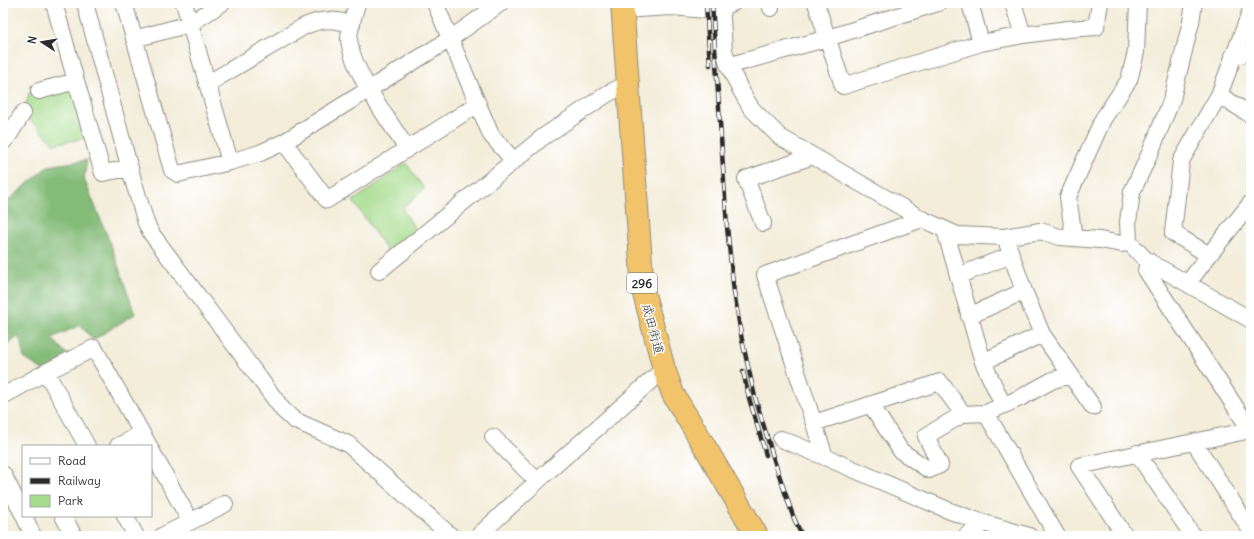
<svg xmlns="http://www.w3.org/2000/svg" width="1254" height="539" font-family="Delius,'Klee One',sans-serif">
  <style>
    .green { fill: #a5db8c; stroke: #68835c }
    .forest { fill: #84bb78; stroke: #587352 }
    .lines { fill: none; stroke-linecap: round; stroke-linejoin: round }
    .minor-casing { stroke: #8f8c82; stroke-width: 18 }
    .highway-casing { stroke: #8f8c82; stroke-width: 24 }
    .minor { stroke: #fff; stroke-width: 16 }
    .highway { stroke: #f1c36a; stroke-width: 22 }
    .rail-casing { stroke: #2b2b2b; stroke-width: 4.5 }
    .rail { stroke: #fff; stroke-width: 3; stroke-dasharray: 9; stroke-linecap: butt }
    .labels { text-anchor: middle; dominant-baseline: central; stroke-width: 3; stroke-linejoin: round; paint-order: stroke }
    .shield { fill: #fff; stroke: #6b6b6b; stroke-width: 1 }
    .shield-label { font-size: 12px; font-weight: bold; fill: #2b2b2b }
    .street-label { font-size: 13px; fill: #2b2b2b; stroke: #fff }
  </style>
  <rect width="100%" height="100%" fill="#fff"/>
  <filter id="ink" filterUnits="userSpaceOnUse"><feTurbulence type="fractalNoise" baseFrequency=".025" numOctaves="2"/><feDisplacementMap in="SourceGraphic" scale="8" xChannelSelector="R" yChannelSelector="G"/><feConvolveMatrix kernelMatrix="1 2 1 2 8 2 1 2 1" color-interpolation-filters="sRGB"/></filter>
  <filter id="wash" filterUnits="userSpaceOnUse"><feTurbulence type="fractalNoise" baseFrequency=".012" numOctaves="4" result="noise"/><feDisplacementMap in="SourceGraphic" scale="16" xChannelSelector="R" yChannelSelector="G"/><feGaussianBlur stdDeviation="0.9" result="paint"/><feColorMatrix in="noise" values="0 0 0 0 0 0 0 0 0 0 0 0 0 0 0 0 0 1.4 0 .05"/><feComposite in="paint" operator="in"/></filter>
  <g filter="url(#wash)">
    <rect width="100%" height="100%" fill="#f3edda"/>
    <path class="green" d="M76,81L93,137L54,144L23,113L30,91H39Z
      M406,163L424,189L402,208L420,237L393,259L353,201Z"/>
    <path class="forest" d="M87,160L84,179L111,245L135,314L93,340L80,325L52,338L71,359L46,372L24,358L19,336L3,349V211L9,200L48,166Z"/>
  </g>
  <g filter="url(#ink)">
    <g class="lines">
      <defs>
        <path id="minor" d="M54,3L76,81L103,173L130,168
          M85,3L131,173L146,223L151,233L283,410L294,420L348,444L451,536
          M124,3L172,170L178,174L230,162L260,153L284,142L450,39L501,3
          M184,3L230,162
          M357,3C355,13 349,29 349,39C352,72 389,120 407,149
          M435,3L491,135L514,161
          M721,3L724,50L728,64L739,87L751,108L780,137L922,219L957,235L1004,237L1040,231L1060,237L1100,240L1122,244L1129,242
          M770,3L771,8
          M816,3L843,86L981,43L1023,35L1068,29L1096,27L1100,3
          M970,3L981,43
          M1013,3L1023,35
          M1194,3L1191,22L1172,99L1150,153L1132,192L1128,222L1129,242L1146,260L1251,320
          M622,10L671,7L706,10L721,7L733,3
          M134,39L190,24L222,3
          M1233,56L1251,53
          M738,63L828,38L938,3
          M207,84L303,27C322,18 332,19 352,24
          M39,91L76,81
          M1219,95L1251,115
          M3,142L9,135L23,113
          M284,142L327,200L478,104
          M763,223L746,179L813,156
          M945,230L983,362L1003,405
          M1005,237L1024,291L1042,334L1093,407
          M1074,238L1068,197L1103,119L1129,80L1136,52L1138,3
          M1209,255L1173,233L1181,161L1219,95L1250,13L1251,4
          M1149,261L1146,270L1251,431
          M379,271L543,137L607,94L627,84
          M958,276L1011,255
          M1188,283L1209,255L1251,203
          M969,316L1024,291
          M983,362L1042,334
          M46,372L87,446
          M3,396L46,372L94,348L149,446
          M871,405L901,451L929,470L940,465L926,436L963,414L986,413L1020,398L1053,380L1071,375
          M986,413L1057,536
          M814,423L940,382L963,414
          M493,437L537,481
          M781,439L825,457L950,511L984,523L1029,536
          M1194,442L1251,531
          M118,446L142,434
          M151,450L190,521
          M1137,453L1193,536
          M825,457L765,275L922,219
          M3,474L23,514
          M24,516L33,536
          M63,516L74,536
          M125,516L136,536
          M162,536L225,504
          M478,536L544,475L664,369
          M966,536L984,523
          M1125,536L1079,466L1251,430"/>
        <path id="highway" d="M622,3L643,290L664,369L673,394L708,452L757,536"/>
      </defs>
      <use href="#minor" class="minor-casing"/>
      <use href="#highway" class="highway-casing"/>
      <use href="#minor" class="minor"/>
      <use href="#highway" class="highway"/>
      <defs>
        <path id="rail" d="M706,3L710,65
          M712,3L727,227L734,292L742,340L755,397L774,460L793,516L802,536
          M743,371L749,398L766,455"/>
      </defs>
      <use href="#rail" class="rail-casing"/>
      <use href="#rail" class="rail"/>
    </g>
  </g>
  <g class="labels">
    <rect class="shield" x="627" y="273" width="30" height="20" rx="3"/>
    <g class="shield-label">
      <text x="642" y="283">296</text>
    </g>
    <g class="street-label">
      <text transform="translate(653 329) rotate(75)">成田街道</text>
    </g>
  </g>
  <rect width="1254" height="539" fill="none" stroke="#fff" stroke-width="16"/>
  <rect x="22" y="445" width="130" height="72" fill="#ffffff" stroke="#aaaaaa"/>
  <rect x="30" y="458" width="20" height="6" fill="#ffffff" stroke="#aaaaaa"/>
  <text x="58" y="465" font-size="12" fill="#2b2b2b">Road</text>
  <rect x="30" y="478" width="20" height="6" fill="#2b2b2b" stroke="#aaaaaa"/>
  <text x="58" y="485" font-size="12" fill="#2b2b2b">Railway</text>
  <rect x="30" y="495" width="20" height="12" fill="#a5db8c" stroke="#aaaaaa"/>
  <text x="58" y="505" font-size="12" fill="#2b2b2b">Park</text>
  <g transform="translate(42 42) rotate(282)" stroke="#ffffff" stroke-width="3" paint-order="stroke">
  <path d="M0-3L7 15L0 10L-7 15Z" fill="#2b2b2b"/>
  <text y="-6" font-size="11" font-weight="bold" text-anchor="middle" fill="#2b2b2b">N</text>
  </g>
</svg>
